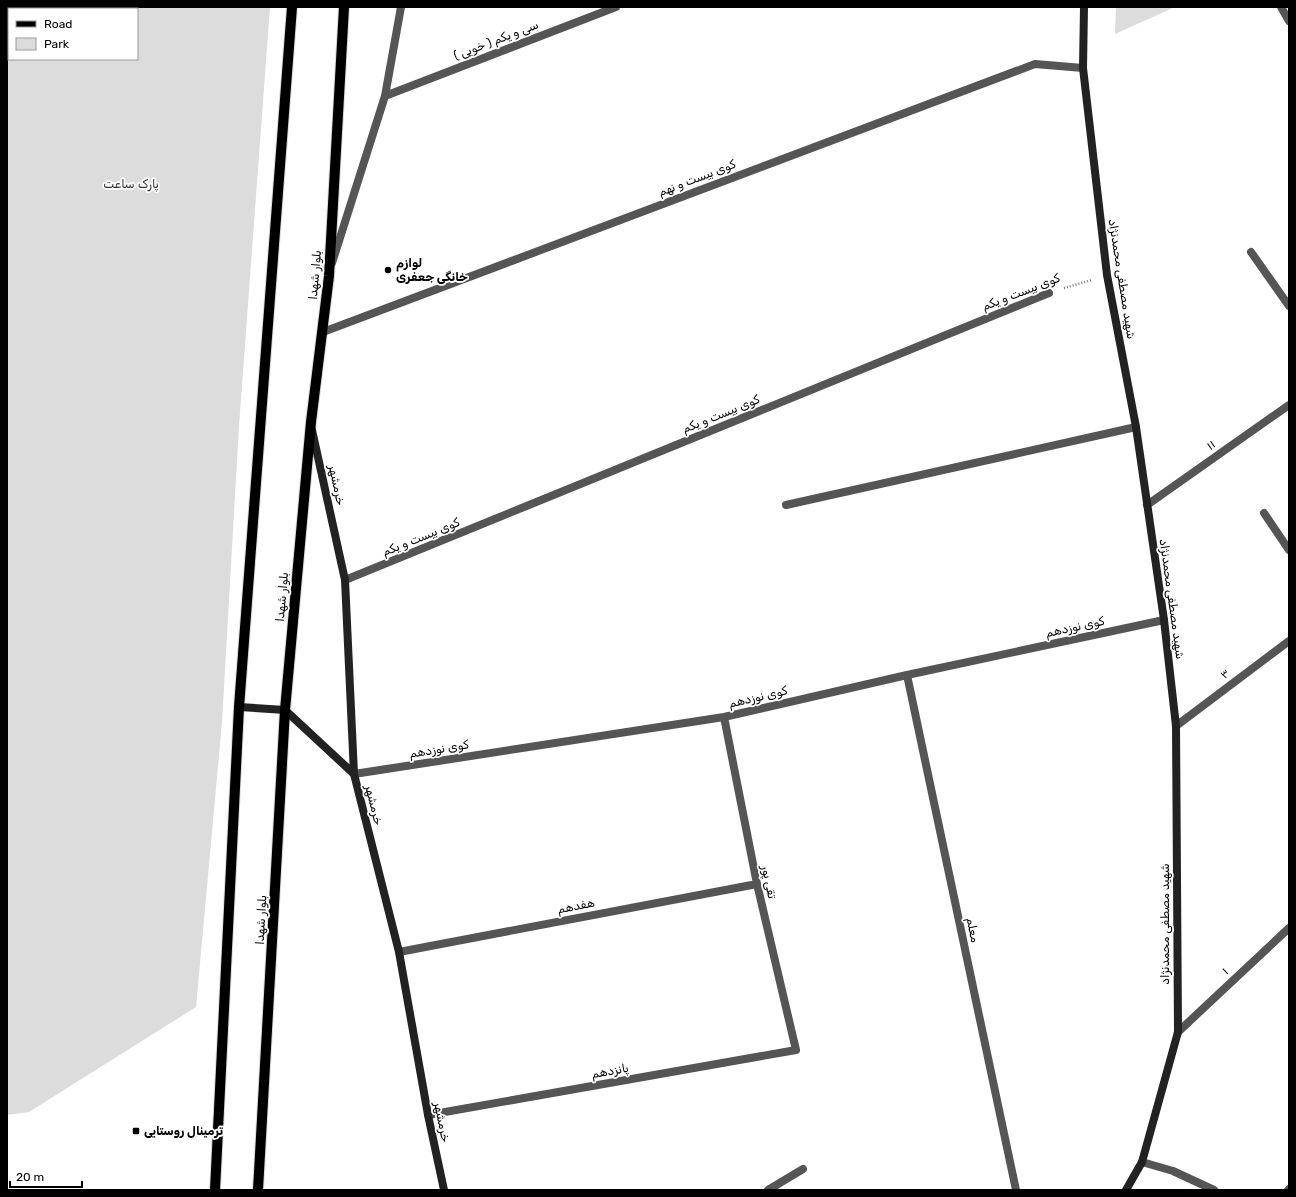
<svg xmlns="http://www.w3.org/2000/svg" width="1296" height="1197" font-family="Rubik,Vazirmatn,sans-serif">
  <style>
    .green { fill: #dcdcdc; fill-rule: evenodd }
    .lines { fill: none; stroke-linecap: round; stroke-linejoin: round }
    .primary-casing { stroke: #dbdbdb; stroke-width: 12 }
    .path { stroke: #777; stroke-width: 2.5; stroke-dasharray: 1 2; stroke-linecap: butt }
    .minor { stroke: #555; stroke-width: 8 }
    .tertiary { stroke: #555; stroke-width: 8 }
    .secondary { stroke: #222; stroke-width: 8 }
    .primary { stroke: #000; stroke-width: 10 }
    .poi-dot { fill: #000; stroke: #fff; stroke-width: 1.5 }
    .labels { text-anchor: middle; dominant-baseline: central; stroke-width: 3.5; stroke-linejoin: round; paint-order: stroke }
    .street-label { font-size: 12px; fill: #000; stroke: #fff }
    .park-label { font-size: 12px; fill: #333; stroke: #fff }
    .poi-label { font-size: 12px; font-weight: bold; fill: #000; stroke: #fff; text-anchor: start }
  </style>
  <rect width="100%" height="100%" fill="#fff"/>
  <path class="green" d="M7,7H270L239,426L222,722L196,1007L29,1112L7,1115ZM9,9H137V59H9Z
    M1116,7H1175L1115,34Z"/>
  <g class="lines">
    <defs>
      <path id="primary" d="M215,1190L239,707L292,7
        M258,1190L285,710L311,422L329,276L344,7"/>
    </defs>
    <use href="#primary" class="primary-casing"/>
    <path class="path" d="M1064,288L1092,280"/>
    <path class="minor" d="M1281,7L1289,21
      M385,96L616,7
      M1251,252L1289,306
      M332,263L385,96L401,7
      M323,332L1035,64L1083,68
      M786,505L1136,427
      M1147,505L1289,405
      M1264,513L1289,550
      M345,580L1049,293
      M907,675L1016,1190
      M1176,726L1289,641
      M354,774L724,717L907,675L1164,620
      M399,952L757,884
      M1178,1032L1289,928
      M428,1115L796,1050L757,884L724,717
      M768,1190L803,1169"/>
    <path class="tertiary" d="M1142,1162L1173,1171L1214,1190
      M1288,1190L1289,1189"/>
    <path class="secondary" d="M1084,7L1083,68L1107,275L1136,427L1164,620L1176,726L1178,1032L1142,1162L1126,1190
      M312,430L345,580L354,774L399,952L428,1115L444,1190
      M239,707L285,710L354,774"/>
    <use href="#primary" class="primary"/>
  </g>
  <g class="poi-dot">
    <circle cx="388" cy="270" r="4"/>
    <rect x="132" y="1127" width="8" height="8" rx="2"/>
  </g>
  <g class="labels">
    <g class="street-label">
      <text transform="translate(496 40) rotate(-21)">سی و یکم ( خویی )</text>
      <text transform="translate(697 178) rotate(-21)">کوی بیست و نهم</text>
      <text transform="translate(315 275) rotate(-85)">بلوار شهدا</text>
      <text transform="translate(1122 279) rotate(81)">شهید مصطفی محمدنژاد</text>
      <text transform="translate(1021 292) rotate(-21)">کوی بیست و یکم</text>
      <text transform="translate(721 414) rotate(-22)">کوی بیست و یکم</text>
      <text transform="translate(1211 445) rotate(-35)">۱۱</text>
      <text transform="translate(337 485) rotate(78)">خرمشهر</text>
      <text transform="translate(421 537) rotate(-22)">کوی بیست و یکم</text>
      <text transform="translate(282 597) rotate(-85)">بلوار شهدا</text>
      <text transform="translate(1172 599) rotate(82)">شهید مصطفی محمدنژاد</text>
      <text transform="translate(1075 627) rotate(-12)">کوی نوزدهم</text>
      <text transform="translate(1225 674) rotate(-37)">۳</text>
      <text transform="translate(758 697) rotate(-13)">کوی نوزدهم</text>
      <text transform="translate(439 749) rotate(-9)">کوی نوزدهم</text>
      <text transform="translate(374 805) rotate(76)">خرمشهر</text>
      <text transform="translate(769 882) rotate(78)">تقی پور</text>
      <text transform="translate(576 906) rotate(-11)">هفدهم</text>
      <text transform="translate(261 920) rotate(-87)">بلوار شهدا</text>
      <text transform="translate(1165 924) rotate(-90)">شهید مصطفی محمدنژاد</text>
      <text transform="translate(973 930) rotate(78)">معلم</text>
      <text transform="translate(1225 971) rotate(-43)">۱</text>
      <text transform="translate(610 1071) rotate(-10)">پانزدهم</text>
      <text transform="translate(442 1122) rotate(79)">خرمشهر</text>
    </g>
    <g class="park-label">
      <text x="131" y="184">پارک ساعت</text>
    </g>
    <g class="poi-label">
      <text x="396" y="263">لوازم<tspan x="396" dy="14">خانگی جعفری</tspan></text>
      <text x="144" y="1131">ترمینال روستایی</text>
    </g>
  </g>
  <rect width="1296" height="1197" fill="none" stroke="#000000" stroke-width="16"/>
  <rect x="8" y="8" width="130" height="52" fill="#ffffff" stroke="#999999"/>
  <rect x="16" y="21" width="20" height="6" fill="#000000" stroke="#999999"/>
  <text x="44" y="28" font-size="12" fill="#000000">Road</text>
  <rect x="16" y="38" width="20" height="12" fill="#dcdcdc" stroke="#999999"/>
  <text x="44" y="48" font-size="12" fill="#000000">Park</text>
  <path d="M10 1181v6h72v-6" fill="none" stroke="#000000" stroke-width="2"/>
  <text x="16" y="1181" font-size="12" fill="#000000" stroke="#ffffff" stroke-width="3" paint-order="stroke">20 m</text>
</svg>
